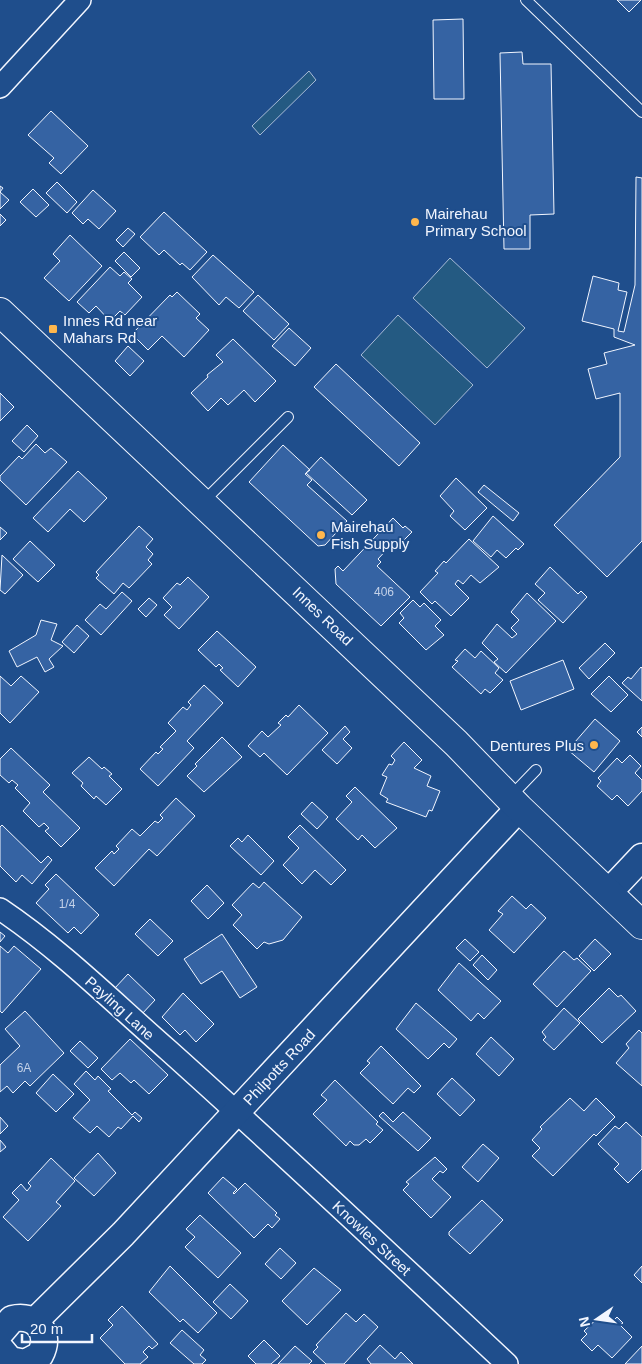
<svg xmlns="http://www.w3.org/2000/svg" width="642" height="1364" font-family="Arial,sans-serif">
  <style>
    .pitch { fill: #245a82; stroke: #a8bbd7 }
    .building { fill: #3563a3; stroke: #f2f6ff }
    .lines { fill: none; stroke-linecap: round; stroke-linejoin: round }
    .service-casing { stroke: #f2f6ff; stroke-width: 12 }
    .minor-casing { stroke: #f2f6ff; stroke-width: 24 }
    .tertiary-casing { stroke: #f2f6ff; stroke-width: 29 }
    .secondary-casing { stroke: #f2f6ff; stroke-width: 30 }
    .service { stroke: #1f4e8c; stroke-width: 10 }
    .minor { stroke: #1f4e8c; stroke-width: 21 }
    .tertiary { stroke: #1f4e8c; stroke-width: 26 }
    .secondary { stroke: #1f4e8c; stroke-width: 28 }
    .poi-dot { fill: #ffb74d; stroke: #1f4e8c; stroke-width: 2 }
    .labels { text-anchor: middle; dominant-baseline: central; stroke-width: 4; stroke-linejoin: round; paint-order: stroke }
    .number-label { font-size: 12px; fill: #c3d1e8 }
    .poi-label { font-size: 15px; fill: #f2f6ff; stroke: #1f4e8c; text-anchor: start }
    .street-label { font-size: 15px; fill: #f2f6ff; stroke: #1f4e8c }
  </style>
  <rect width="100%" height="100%" fill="#1f4e8c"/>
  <path class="pitch" d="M309,71L316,80L260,135L252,126Z
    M450,258L525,328L487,368L413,298Z
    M398,315L473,385L435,425L361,355Z"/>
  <path class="building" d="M617,0H641L629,12Z
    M463,19L464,99H434L433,20Z
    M522,52L523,64H551L554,214L530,215V249H504L500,53Z
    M51,111L88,146L61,174L49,163L54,158L28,135Z
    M636,177L642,178V541L607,577L554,525L620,457V393L596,399L588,369L607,364L604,353L635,345L614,337V329L582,321L593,276L619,283L618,290L627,292L618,331L624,332L635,285Z
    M57,182L77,202L67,213L46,193Z
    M0,186L3,188L0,192L9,200L0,209Z
    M33,189L49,205L36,217L20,202Z
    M93,190L116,211L99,229L88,219L83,224L72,213Z
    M164,212L207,252L190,270L182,263L180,265L164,250L159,255L140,237Z
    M0,214L6,220L0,226Z
    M128,228L135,234L123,247L116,240Z
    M70,235L102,266L69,301L44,278L60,261L53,254Z
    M124,252L140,268L131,277L115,261Z
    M213,255L254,292L239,308L226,297L219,305L192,277Z
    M110,267L120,276L124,272L132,279L128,283L142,297L125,315L120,311L110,321L96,306L89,313L77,302Z
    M177,292L200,314L196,318L209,330L184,357L162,336L148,350L132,334L170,295L172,297Z
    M258,295L289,324L274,340L243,311Z
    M289,328L311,348L295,366L272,346Z
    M233,339L276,381L255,402L244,390L228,405L221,398L208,411L191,393L208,377L207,375L223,362L216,355Z
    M128,346L144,361L130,376L115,361Z
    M336,364L420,443L399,466L314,387Z
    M0,393L14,407L0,421Z
    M27,425L38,436L24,452L12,441Z
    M36,444L45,453L51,448L67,462L26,505L0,480V476L19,456L22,459Z
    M283,445L310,470L305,474L312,480L307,485L347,521L325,545L318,546L249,482Z
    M321,457L367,500L352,515L306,473Z
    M78,471L107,498L84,522L70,509L48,532L33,518Z
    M456,478L487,508L465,530L450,516L454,511L440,496Z
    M484,485L519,513L513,521L478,492Z
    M493,516L524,544L518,550L516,548L506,558L497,550L491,557L473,541Z
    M393,518L403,528L405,526L412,532L395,549L391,545L378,559L381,562L377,566L410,597L381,626L336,584L335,569L338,566L343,571Z
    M139,526L153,539L146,547L153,554L148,560L152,564L129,588L123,583L114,594L96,578L99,575L96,572Z
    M0,527L7,533L0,540Z
    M469,539L499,567L480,583L471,575L463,584L458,580L455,584L469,598L451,616L435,601L432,604L420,592L438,573L435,571L444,561L446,563Z
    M30,541L55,565L38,582L13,559Z
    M2,555L23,575L5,594L0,590Z
    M550,567L578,594L581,591L587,597L563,623L538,600L545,593L535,584Z
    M188,577L209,597L179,629L164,615L172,607L163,598L177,583L180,585Z
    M122,592L132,601L101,635L85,620L100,604L106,609Z
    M527,593L556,621L506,673L494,662L498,659L482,643L497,624L512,638L517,634L511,628L519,620L511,612Z
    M149,598L157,605L146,617L138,609Z
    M413,600L420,607L424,603L441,620L435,626L444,635L426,650L399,623L404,618L400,613Z
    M41,620L57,624L51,640L63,646L49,659L54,667L45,672L37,657L17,667L9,651L36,635Z
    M77,625L89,636L74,653L62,642Z
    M217,631L256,667L238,687L220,670L223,668L219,664L216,667L198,650Z
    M605,643L615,653L589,679L579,668Z
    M465,649L475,658L481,651L499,668L495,673L503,680L490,693L485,689L481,694L452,667L458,661L455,660Z
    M563,660L574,689L521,710L510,681Z
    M641,667L642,668V701L622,683L628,677L631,679Z
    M0,676L11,686L21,676L39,692L10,723L0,713Z
    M609,676L628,695L611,712L591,694Z
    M204,685L223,703L187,741L194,748L158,786L140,769L156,752L158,754L163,749L160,747L176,731L168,723L183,707L187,710L191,705L188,702Z
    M299,705L328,733L287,775L264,753L260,757L248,746L262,731L268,737L281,725L278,723L286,715L288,717Z
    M595,719L620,741L594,772L568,750Z
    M345,726L350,732L343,739L352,748L337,764L322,750Z
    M642,727V737L637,732Z
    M222,737L242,757L204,792L187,776L197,766L195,764Z
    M404,742L422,760L414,768L431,776L427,786L440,791L432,811L429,810L426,817L386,802L388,799L380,794L387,777L382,775L389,764L392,765L395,760L391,756Z
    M11,748L50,785L43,792L80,828L61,847L45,831L49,828L44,823L39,827L23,811L30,803L15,788L18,785L12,780L9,783L0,775V759Z
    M630,755L641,766L635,773L642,780V791L628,806L617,795L612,800L597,786L601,781L598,778L617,758L622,763Z
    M89,757L102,769L104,767L112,774L109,776L122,789L106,805L96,796L94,799L81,786L83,783L72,773Z
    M355,787L397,828L375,848L362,835L358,840L336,819L352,802L346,796Z
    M176,798L195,816L157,856L149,849L114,886L95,868L112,851L114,854L119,849L116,846L132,829L140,836L155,821L158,823L163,818L160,815Z
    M312,802L328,817L317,829L301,814Z
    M2,825L41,863L48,856L52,860L32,884L22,875L16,882L0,866V827Z
    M300,825L346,870L331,885L315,870L302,884L283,865L299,848L288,837Z
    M248,835L274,861L261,875L230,846L238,838L242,842Z
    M56,874L99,915L81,934L74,927L68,933L36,903L49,889L45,885Z
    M264,882L302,917L283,940L269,944L264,942L257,949L233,925L242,915L232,905L253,883L259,888Z
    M207,885L224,903L208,919L191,901Z
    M512,896L526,909L531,904L546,918L514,953L489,930L503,914L498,911Z
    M150,919L173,941L158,956L135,934Z
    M0,932L5,936L0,942Z
    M222,934L257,987L240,998L222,971L201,984L184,959Z
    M465,939L479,952L470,961L456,948Z
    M595,939L611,954L594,971L579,956Z
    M0,946L8,953L14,946L41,969L2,1013L0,1011Z
    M564,951L574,960L577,958L591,971L557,1007L533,984Z
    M482,955L497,970L488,980L473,965Z
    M459,963L501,1001L484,1019L478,1013L471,1021L438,990Z
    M128,974L155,1000L141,1015L114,989Z
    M609,988L618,997L621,995L636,1011L602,1043L578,1019Z
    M183,993L214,1024L196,1042L185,1030L180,1035L162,1017Z
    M416,1003L457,1039L449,1048L444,1043L428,1059L396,1029Z
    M564,1008L580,1023L554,1050L543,1040L546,1037L542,1032Z
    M25,1011L64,1053L30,1086L25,1081L13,1093L7,1086L0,1092V1065L20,1046L5,1029Z
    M639,1030L642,1033V1086L616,1063L629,1048L626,1044Z
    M491,1037L514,1059L499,1076L476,1054Z
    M130,1039L168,1075L149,1094L134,1080L131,1083L120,1073L112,1080L101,1069Z
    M80,1041L98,1058L88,1068L70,1051Z
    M381,1046L421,1086L414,1093L408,1088L393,1104L360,1073L370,1063L367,1061Z
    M86,1071L95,1080L98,1076L111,1089L108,1091L132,1115L135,1112L142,1118L139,1122L133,1116L121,1129L118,1127L109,1137L97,1126L90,1133L73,1118L90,1100L74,1084Z
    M53,1074L74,1094L56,1112L36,1093Z
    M452,1078L475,1100L460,1116L437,1094Z
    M335,1080L378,1122L376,1124L383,1130L370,1143L366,1139L359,1145H354L350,1141L346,1146L313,1114L327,1100L321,1095Z
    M570,1098L584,1111L596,1098L615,1117L596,1136L594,1134L553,1176L532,1156L540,1148L532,1140L542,1129L540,1127Z
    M383,1112L393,1122L403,1112L431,1138L418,1151L379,1116Z
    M0,1117L8,1126L0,1134Z
    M626,1122L642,1137V1169L628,1183L614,1169L619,1164L598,1144L615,1126L619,1129Z
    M0,1140L6,1147L0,1152Z
    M483,1144L499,1158L478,1182L462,1167Z
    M98,1153L116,1173L94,1196L74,1178Z
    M435,1157L447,1169L443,1173L440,1171L432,1179L451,1197L431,1218L403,1190L409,1184L406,1182Z
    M51,1158L75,1181L56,1202L61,1206L28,1241L3,1217L19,1200L12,1193L21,1184L27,1191L31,1186L28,1183Z
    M223,1177L237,1189L233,1193L234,1194L245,1183L277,1213L275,1215L280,1219L272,1228L268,1224L254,1238L208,1193Z
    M482,1200L503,1220L470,1254L449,1235V1232Z
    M200,1215L241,1253L218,1278L185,1247L195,1237L186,1229Z
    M280,1248L296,1263L281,1279L265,1264Z
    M170,1266L217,1313L198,1333L183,1319L180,1322L149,1292Z
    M642,1266V1283L634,1275Z
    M314,1268L341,1290L307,1325L282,1301Z
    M230,1284L248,1301L231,1319L213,1302Z
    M122,1306L158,1344L152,1349L149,1346L143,1352L148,1357L140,1364H125L100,1338L113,1325L108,1320Z
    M605,1311L614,1320L617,1317L623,1323L620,1325L632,1337L612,1358L598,1345L592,1351L581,1340L587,1334L584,1331Z
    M346,1313L356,1322L364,1314L378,1327L344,1364H326L313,1352L318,1347L316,1345Z
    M182,1330L204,1350L200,1355L206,1360L202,1364H194L170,1343Z
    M264,1340L280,1356L271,1364H256L248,1356Z
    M380,1345L395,1359L401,1352L413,1364H371L367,1359Z
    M295,1346L312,1361L309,1364H278Z
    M642,1346V1364H625Z"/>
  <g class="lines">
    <defs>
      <path id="service" d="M526,0L642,112
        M203,502L288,417
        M510,797L536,770"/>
      <path id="minor" d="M0,87L80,0
        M0,909C61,950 113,1002 168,1050C283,1153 395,1259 507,1364"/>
      <path id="tertiary" d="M608,893L642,857
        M35,1321L123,1234L519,808
        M0,1333L12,1319C36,1313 52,1333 40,1355L25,1363L10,1360L0,1348"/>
      <path id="secondary" d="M0,312L456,743L519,808L642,925"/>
    </defs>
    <use href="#service" class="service-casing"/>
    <use href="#minor" class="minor-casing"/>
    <use href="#tertiary" class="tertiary-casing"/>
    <use href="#secondary" class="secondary-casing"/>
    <use href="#service" class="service"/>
    <use href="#minor" class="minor"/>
    <use href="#tertiary" class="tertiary"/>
    <use href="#secondary" class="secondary"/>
  </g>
  <g class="poi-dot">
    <circle cx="415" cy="222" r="5"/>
    <rect x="48" y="324" width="10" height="10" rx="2.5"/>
    <circle cx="321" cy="535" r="5"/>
    <circle cx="594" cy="745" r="5"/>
  </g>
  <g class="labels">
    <g class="number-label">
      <text x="384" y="592">406</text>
      <text x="67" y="904">1/4</text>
      <text x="24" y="1068">6A</text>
    </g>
    <g class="poi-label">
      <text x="425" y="213">Mairehau<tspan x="425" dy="17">Primary School</tspan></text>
      <text x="63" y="320">Innes Rd near<tspan x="63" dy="17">Mahars Rd</tspan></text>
      <text x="331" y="526">Mairehau<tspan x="331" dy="17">Fish Supply</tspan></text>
      <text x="584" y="745" text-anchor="end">Dentures Plus</text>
    </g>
    <g class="street-label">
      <text transform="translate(323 616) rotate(44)">Innes Road</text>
      <text transform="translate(120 1008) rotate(42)">Payling Lane</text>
      <text transform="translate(279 1067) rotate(-47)">Philpotts Road</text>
      <text transform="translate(372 1238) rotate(43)">Knowles Street</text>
    </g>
  </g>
  <g transform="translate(597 1319) rotate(257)" stroke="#1f4e8c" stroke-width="4" paint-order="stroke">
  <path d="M0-4L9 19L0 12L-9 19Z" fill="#f2f6ff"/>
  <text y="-8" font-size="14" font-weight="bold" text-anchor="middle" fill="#f2f6ff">N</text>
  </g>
  <path d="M22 1334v8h70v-8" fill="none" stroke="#f2f6ff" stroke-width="2.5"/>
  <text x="30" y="1334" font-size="15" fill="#f2f6ff" stroke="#1f4e8c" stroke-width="4" paint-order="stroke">20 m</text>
</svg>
